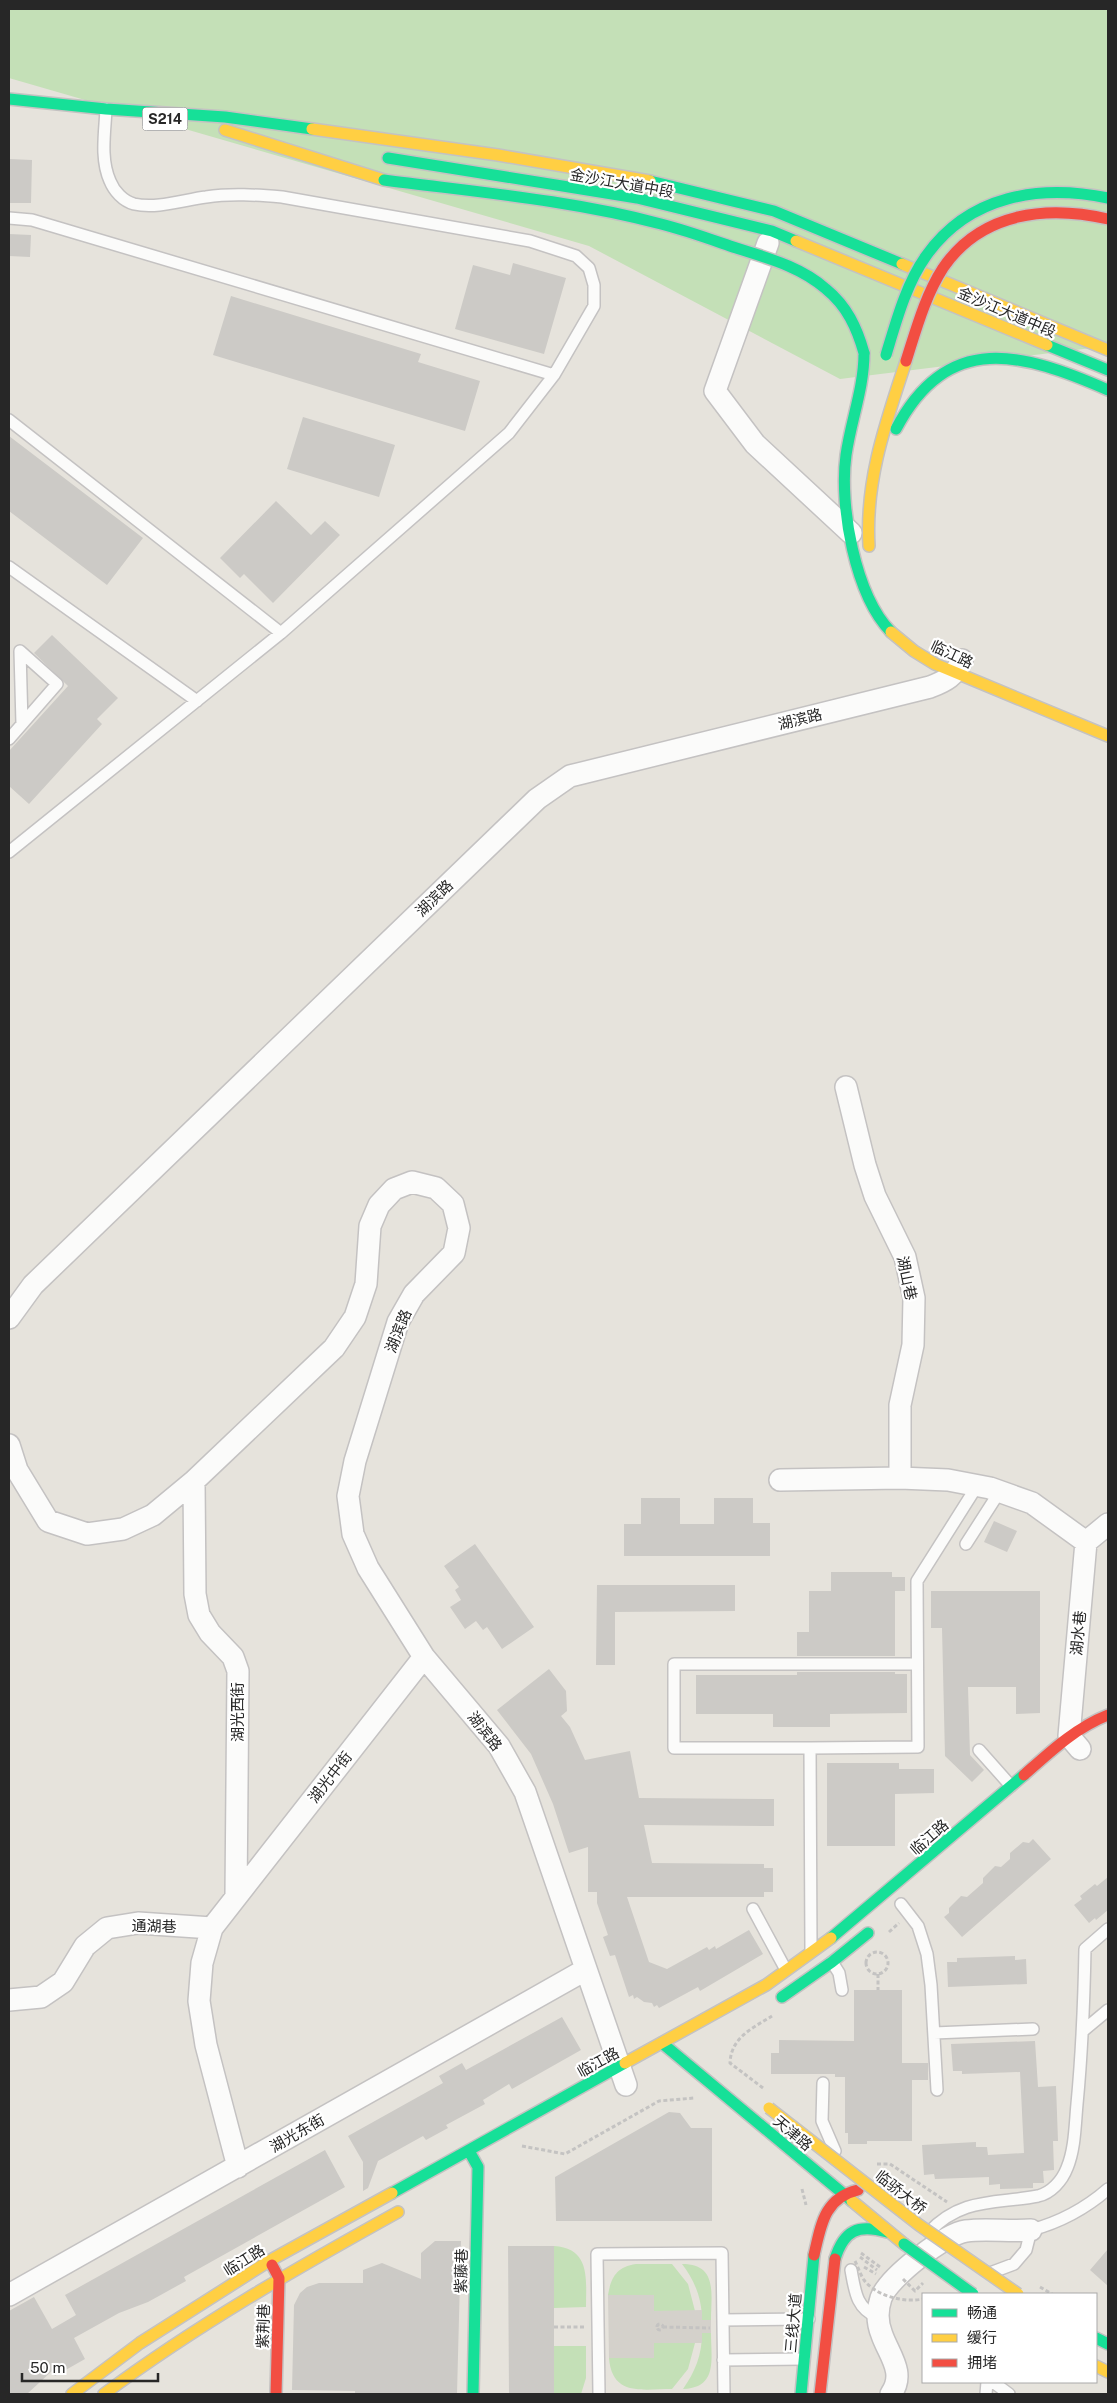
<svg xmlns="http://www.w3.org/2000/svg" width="1117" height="2403" font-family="'Public Sans','Noto Sans SC',sans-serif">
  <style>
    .green { fill: #c4e0b7 }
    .plaza { fill: #d4d1cb }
    .building { fill: #cccac6 }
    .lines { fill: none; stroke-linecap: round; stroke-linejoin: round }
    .lane-casing { stroke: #c4c2c2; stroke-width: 14 }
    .street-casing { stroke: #c4c2c2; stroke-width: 24 }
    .fast-casing { stroke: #c4c2c2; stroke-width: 14 }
    .slow-casing { stroke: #c4c2c2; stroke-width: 14 }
    .jam-casing { stroke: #c4c2c2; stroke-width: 14 }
    .path { stroke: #c4c3c2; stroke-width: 3; stroke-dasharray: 4 2.5; stroke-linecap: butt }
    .lane { stroke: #fbfbfa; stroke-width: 11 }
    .street { stroke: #fbfbfa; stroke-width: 21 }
    .fast { stroke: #16e098; stroke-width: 11 }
    .slow { stroke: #ffcf43; stroke-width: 11 }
    .jam { stroke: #f24e42; stroke-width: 11 }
    .fast-bridge-casing { stroke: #c4c2c2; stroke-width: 14; stroke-linecap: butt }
    .slow-bridge-casing { stroke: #c4c2c2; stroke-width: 14; stroke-linecap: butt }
    .jam-bridge-casing { stroke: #c4c2c2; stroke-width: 14; stroke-linecap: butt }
    .path-bridge { stroke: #c4c3c2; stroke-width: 3; stroke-dasharray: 4 2.5; stroke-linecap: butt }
    .fast-bridge { stroke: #16e098; stroke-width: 11 }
    .slow-bridge { stroke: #ffcf43; stroke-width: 11 }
    .jam-bridge { stroke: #f24e42; stroke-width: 11 }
    .labels { text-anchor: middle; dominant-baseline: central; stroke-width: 4.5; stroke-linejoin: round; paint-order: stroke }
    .shield { fill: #fff; stroke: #686868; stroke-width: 1 }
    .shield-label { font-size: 14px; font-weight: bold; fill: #272727 }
    .street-label { font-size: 15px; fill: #272727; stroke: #fff }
  </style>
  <rect width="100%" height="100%" fill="#e6e3dc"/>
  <path class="green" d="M9,9H1108V346L840,379L589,246L9,78Z
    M554,2246C591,2248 586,2280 586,2307L554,2308Z
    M636,2264H672L688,2284L695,2311H654V2295H608C611,2278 616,2267 636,2264Z
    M682,2264C718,2264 711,2294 711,2320H702C702,2299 695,2281 682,2264Z
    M702,2333H711C711,2359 718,2388 683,2389C695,2372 702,2355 702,2333Z
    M654,2343H695L688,2369L672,2389C643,2389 612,2397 609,2358H654Z
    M554,2346H586V2378L581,2394H554Z"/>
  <path class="plaza" d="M608,2295H654V2311L702,2310V2320H711V2333H702V2343H654V2358H609Z"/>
  <path class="building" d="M9,159L32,160L31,203H9Z
    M9,234L31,235L30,257L9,256Z
    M513,263L566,278L544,354L455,329L473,265L510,275Z
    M231,296L421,354L418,362L480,381L465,431L213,355Z
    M303,417L395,445L379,497L287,469Z
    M9,436L143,538L107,585L9,511Z
    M276,501L311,535L325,521L340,535L273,603L244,574L240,578L220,558Z
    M52,635L118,698L97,719L102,724L29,804L9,786V751L68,686L34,653Z
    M641,1498H680V1524H714V1498H753V1523H770V1556H624V1524H641Z
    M994,1521L1017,1531L1007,1552L984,1542Z
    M475,1544L534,1627L502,1649L487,1627L483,1630L476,1621L465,1629L450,1607L461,1600L455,1590L459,1587L444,1566Z
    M831,1572H892V1577H905V1591H895V1656H797V1632H809V1591H831Z
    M597,1585H735V1611L615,1612V1665H596Z
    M931,1591H1040V1713L1016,1714V1687H968L970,1755L984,1770L972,1782L945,1756L942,1628H931Z
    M549,1669L566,1691L567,1711L561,1716L570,1727L585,1760L630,1751L639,1798L774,1799V1826L644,1825L652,1863L764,1864V1868H773V1892H764V1897H627L649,1962L667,1969L707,1947L709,1950L715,1946L716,1949L749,1930L763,1954L700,1991L698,1987L659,2008L657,2005L654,2007L652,2003L644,2002L637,1997L634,1999L633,1995L629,1997L615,1955L610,1956L603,1937L608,1935L597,1903V1892H588V1847L569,1853L553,1804L531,1754L497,1710Z
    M797,1672H895V1674H907V1713L830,1714V1727H773V1714H696V1675H797Z
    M827,1763H899V1769H934V1793L895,1794V1846H827Z
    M1033,1839L1051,1859L962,1937L944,1917L949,1913V1908L961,1896L967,1897L983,1883V1878L995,1866L1001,1867L1010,1859V1853L1023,1842L1029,1843Z
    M1108,1877V1910L1096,1920L1095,1918L1089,1923L1074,1905L1082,1899L1080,1896L1095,1884L1097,1886Z
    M1015,1956V1960L1026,1959L1027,1984L948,1987L947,1962H957V1958Z
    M854,1990H902V2063H928V2080H912V2141H867V2144H848V2133H845V2077H835V2074H771V2053H779V2040L854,2041Z
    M562,2017L581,2050L512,2089L509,2084L483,2100L485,2104L446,2125L448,2128L426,2140L423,2136L378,2161L368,2188L363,2191V2162L348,2136L443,2083L439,2076L462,2063L466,2070Z
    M1035,2041L1038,2087L1056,2086L1058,2141H1053L1054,2170L1043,2171L1044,2183H1033V2188L1000,2189V2184L989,2185V2177L935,2179L934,2174L924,2175L922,2145L976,2142V2147H987L988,2155L1024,2153L1020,2072L962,2074V2071H953L951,2044Z
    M669,2112L680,2113L691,2128H712V2221H556L555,2177Z
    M325,2150L345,2187L184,2277L186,2281L148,2302L119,2313L74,2338L85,2359L55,2376L52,2371L27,2394H9V2311L34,2297L52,2329L76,2315L65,2295Z
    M435,2241H461L457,2394H355V2391L292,2390L294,2305L300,2293L307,2287L319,2283H363V2270L382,2263L421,2279V2253Z
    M508,2246H554V2394H509Z
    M1108,2249V2286L1090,2270Z"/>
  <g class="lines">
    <defs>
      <path id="lane" d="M9,218L32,220L554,375
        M9,420L281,633
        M9,567L197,701
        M9,739L57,684L20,651L22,724
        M9,852L281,633L509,433L554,375L594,306V285L589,268L576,256L530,241L282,197C257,195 231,193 206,197C183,200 157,209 134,204C123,201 114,191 110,181C100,159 105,132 106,109
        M966,1544L1000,1491
        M810,1748H674V1664H917
        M979,1750L1011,1786
        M901,1904L918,1926L927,1954L931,1985L937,2090
        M753,1909L786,1970
        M811,1949L810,1748L918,1747L917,1581L977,1486
        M832,1962L839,1973L842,1990
        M1084,2030L1108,2010
        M934,2033L1033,2029
        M823,2083L822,2121L835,2151
        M929,2232C962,2197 996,2204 1038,2196C1051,2193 1062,2181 1067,2168C1075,2149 1075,2125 1077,2104C1082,2052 1084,2001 1085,1949L1108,1929
        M851,2270C855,2291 856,2308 877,2317
        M990,2273L1014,2264L1026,2250L1031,2230C1061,2222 1085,2209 1108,2189
        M723,2320L809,2319
        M723,2360L804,2359
        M993,2382L1009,2394
        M599,2394L597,2254L722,2253L724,2394
        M986,2394L987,2382"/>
      <path id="street" d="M768,243L715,391L755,444L851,533
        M846,1087L865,1165L875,1196L905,1257L914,1298L913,1345L900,1405V1478
        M9,1318L33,1285L537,799L570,776L930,687C946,681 955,676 962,660
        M9,1445L17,1470L48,1521L87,1534L123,1529L153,1515L194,1481L334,1348L355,1317L366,1284L370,1226L379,1205L394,1189L412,1182L436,1188L453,1204L459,1228L454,1253L414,1294L398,1322L355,1461L348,1496L353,1534L368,1568L424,1657L499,1746L525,1792L626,2085
        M780,1480L900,1478L948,1480L990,1488L1032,1503L1086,1542
        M194,1481L195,1594L199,1615L210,1633L233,1657L238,1671L236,1897
        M1080,1749L1069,1736L1086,1542L1108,1524
        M9,2000L41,1997L63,1982L85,1946L107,1928L138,1923L212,1928
        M238,2167L206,2045L199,2001L202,1963L212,1928L424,1657
        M9,2295L585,1970
        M891,2394C906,2373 889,2355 882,2335C877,2323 877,2310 881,2298C889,2277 945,2234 966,2231C986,2228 1010,2232 1031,2230"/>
      <path id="fast" d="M9,99L106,109L225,117L312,129
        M388,158L637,198L772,231L796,241
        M650,181L774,211L902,264
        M1047,345L1108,370
        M864,353C864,388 851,420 846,455C839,506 855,595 891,632
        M896,429C948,330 1023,353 1108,390
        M831,1938L1024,1775
        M782,1997L832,1962L868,1933
        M662,2043L852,2201
        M469,2151L478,2167L473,2394
        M392,2193L625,2063
        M835,2259C844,2230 858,2224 887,2232
        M1096,2338L1108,2344
        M801,2394L814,2255"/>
      <path id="slow" d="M312,129L498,155L650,181
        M225,130L384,180
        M796,241L1047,345
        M902,264L1108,350
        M869,546C865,480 886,422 906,361
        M891,632L914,651L935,664L1108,736
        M625,2063L766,1985L831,1938
        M852,2201L904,2244
        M1096,2366L1108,2372
        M72,2394L140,2343L269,2261L392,2193
        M104,2394C197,2325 297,2268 398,2212"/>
      <path id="jam" d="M1024,1775C1050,1752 1075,1728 1108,1715
        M814,2255C821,2225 824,2198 858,2190
        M272,2265L279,2278L276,2394
        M820,2394L835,2259"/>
    </defs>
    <use href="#lane" class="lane-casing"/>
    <use href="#street" class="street-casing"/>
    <use href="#fast" class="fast-casing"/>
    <use href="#slow" class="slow-casing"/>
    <use href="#jam" class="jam-casing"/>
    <path class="path" d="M889,1932L899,1923
      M866 1963a11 11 0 1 1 22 0a11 11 0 1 1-22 0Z
      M878,1974V1990
      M763,2088L730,2063C731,2037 753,2028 772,2016
      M522,2146L565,2154L659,2101L694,2098
      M877,2164H890L947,2202
      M802,2189L806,2205
      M861,2253L880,2267
      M860,2257L877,2270
      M864,2267L876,2274
      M657 2327a3 3 0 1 1 6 0a3 3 0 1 1-6 0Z
      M554,2327H586
      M663,2327L710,2328"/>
    <use href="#lane" class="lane"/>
    <use href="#street" class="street"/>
    <use href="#fast" class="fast"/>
    <use href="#slow" class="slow"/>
    <use href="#jam" class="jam"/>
    <defs>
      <path id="fast-bridge" d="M384,180C476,192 571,200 661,224C685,230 707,238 730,246C763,257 799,265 826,289C847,306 857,328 864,353
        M886,355C896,322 906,284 926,256C969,195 1040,184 1108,198
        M904,2244L973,2294"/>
      <path id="slow-bridge" d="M769,2108L919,2225L1018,2294"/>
      <path id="jam-bridge" d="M906,361C916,330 925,296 943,268C981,212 1047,205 1108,219"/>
    </defs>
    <use href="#fast-bridge" class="fast-bridge-casing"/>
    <use href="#slow-bridge" class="slow-bridge-casing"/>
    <use href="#jam-bridge" class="jam-bridge-casing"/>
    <path class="path-bridge" d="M855,2261C858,2267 860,2274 864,2280C876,2296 904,2303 923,2299
      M903,2279L915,2291L923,2283
      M1040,2287L1052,2294"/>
    <use href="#fast-bridge" class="fast-bridge"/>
    <use href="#slow-bridge" class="slow-bridge"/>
    <use href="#jam-bridge" class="jam-bridge"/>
  </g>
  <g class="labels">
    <rect class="shield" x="142.5" y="107.5" width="45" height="23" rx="4"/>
    <g class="shield-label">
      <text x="165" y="119">S214</text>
    </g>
    <g class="street-label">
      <text transform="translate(622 183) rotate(10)">金沙江大道中段</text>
      <text transform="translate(1007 312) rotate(23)">金沙江大道中段</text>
      <text transform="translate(952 654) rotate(25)">临江路</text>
      <text transform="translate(800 719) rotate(-14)">湖滨路</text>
      <text transform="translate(434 898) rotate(-44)">湖滨路</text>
      <text transform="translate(907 1278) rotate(78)">湖山巷</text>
      <text transform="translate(398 1331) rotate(-68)">湖滨路</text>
      <text transform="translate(1078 1633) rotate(-85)">湖水巷</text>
      <text transform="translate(237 1712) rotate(-90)">湖光西街</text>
      <text transform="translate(485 1731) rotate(52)">湖滨路</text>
      <text transform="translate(330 1777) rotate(-52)">湖光中街</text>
      <text transform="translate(929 1837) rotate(-41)">临江路</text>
      <text transform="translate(154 1926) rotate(1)">通湖巷</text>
      <text transform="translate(598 2062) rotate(-29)">临江路</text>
      <text transform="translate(297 2133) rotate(-30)">湖光东街</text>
      <text transform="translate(793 2133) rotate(40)">天津路</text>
      <text transform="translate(901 2192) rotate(38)">临骄大桥</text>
      <text transform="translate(244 2260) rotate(-32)">临江路</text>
      <text transform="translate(461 2271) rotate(-89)">紫藤巷</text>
      <text transform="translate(793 2323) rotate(-85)">三线大道</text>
      <text transform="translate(263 2326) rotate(-88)">紫荆巷</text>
    </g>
  </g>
  <rect width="1117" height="2403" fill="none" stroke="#272727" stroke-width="20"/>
  <rect x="922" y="2293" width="175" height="90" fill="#ffffff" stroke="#a9a9a9"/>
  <rect x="932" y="2309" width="25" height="8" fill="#16e098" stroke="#a9a9a9"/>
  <text x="967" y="2318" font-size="15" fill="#272727">畅通</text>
  <rect x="932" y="2334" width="25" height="8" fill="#ffcf43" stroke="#a9a9a9"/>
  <text x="967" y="2343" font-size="15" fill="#272727">缓行</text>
  <rect x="932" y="2359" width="25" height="8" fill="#f24e42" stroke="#a9a9a9"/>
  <text x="967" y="2368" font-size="15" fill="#272727">拥堵</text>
  <path d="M22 2373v8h136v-8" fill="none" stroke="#272727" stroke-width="2.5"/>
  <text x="30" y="2373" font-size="15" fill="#272727" stroke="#ffffff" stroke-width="4" paint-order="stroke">50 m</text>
</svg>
